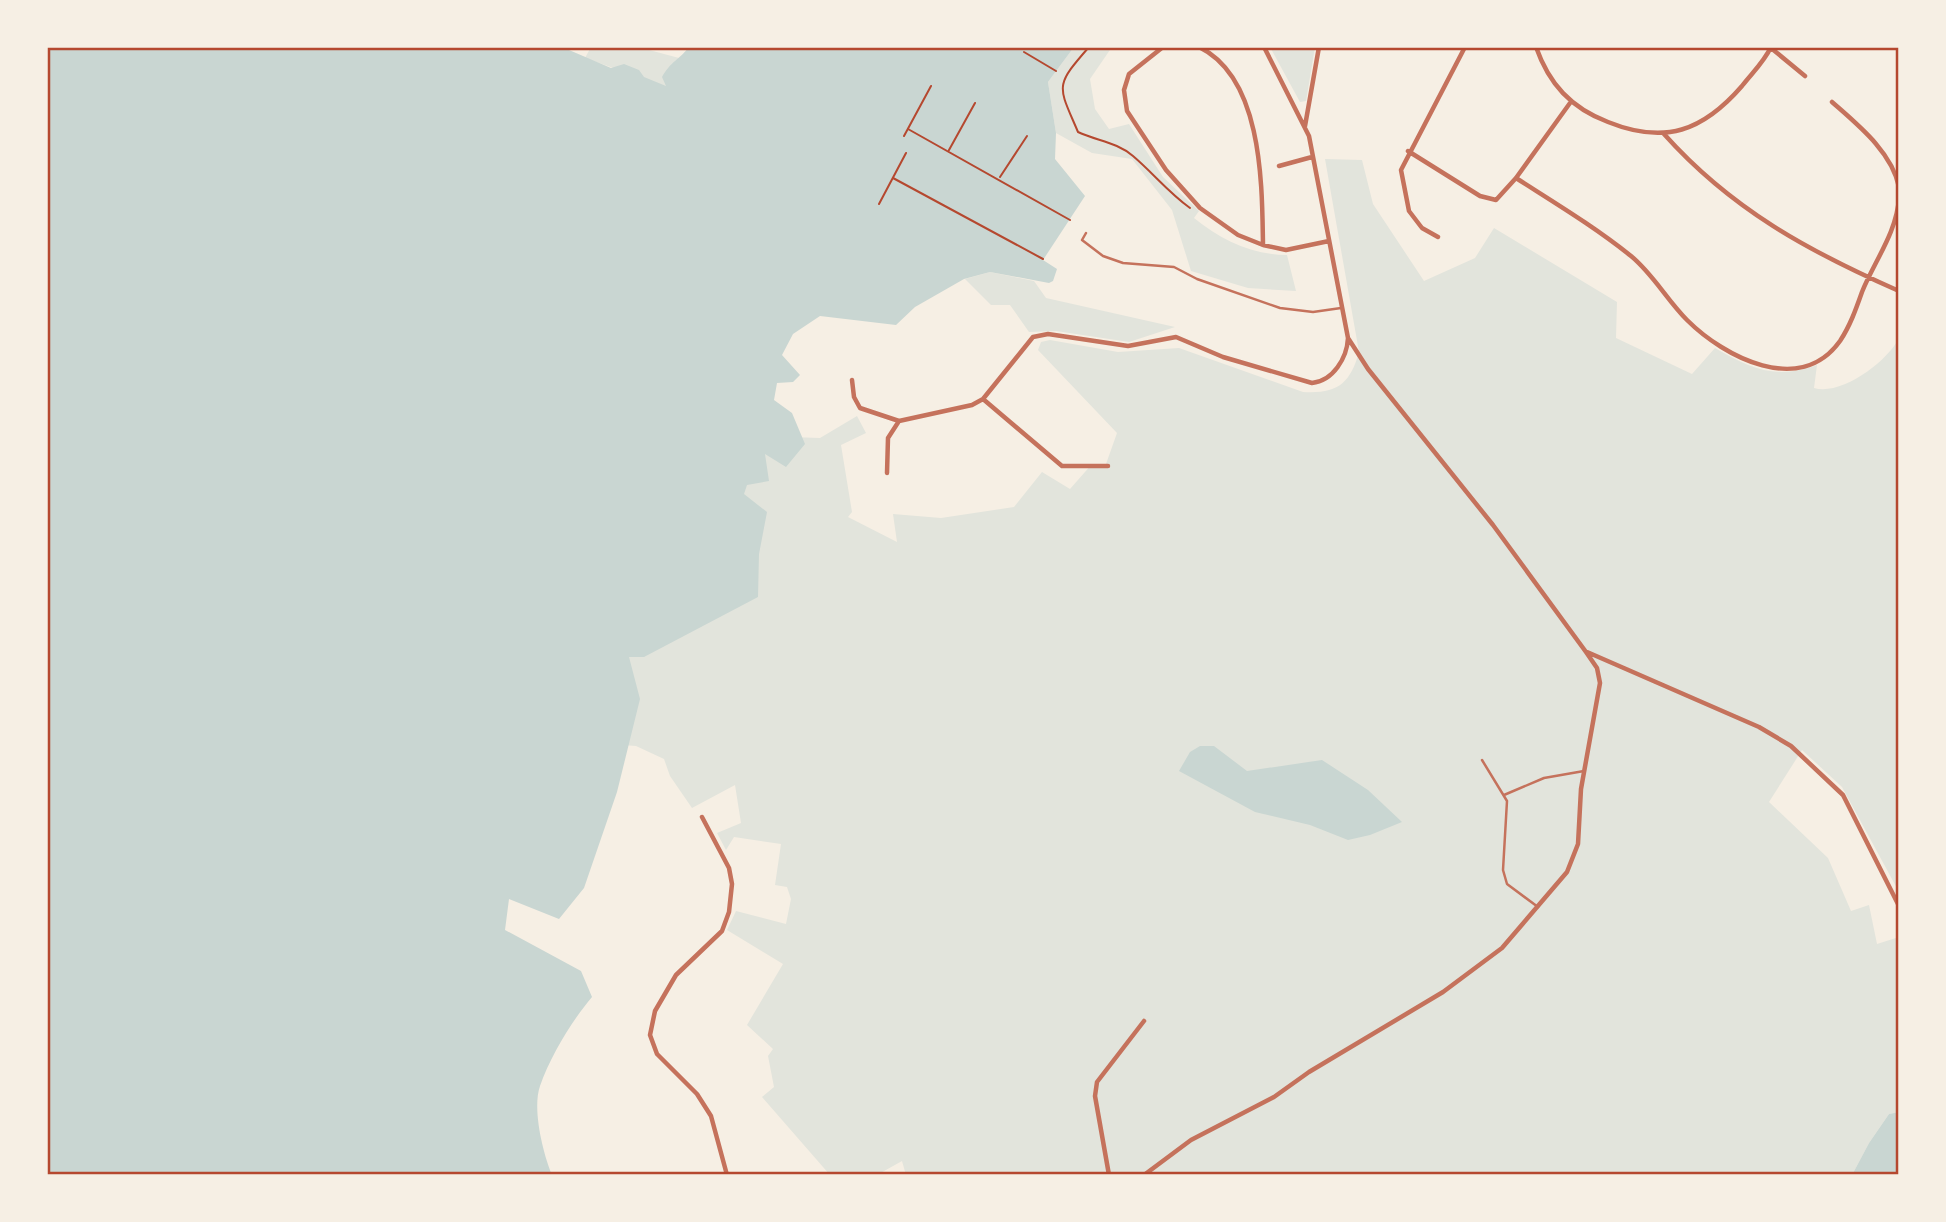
<svg xmlns="http://www.w3.org/2000/svg" width="1946" height="1222" font-family="'Fira Sans Condensed',sans-serif">
  <style>
    .green { fill: #e2e4dc }
    .water { fill: #c9d6d2 }
    .lines { fill: none; stroke-linecap: round; stroke-linejoin: round }
    .path { stroke: #b5482f; stroke-width: 2 }
    .service { stroke: #c5725c; stroke-width: 2.5 }
    .minor { stroke: #c5725c; stroke-width: 4.5 }
    .neatline { fill: none; stroke: #b5482f; stroke-width: 2.5 }
  </style>
  <rect width="100%" height="100%" fill="#f6efe4"/>
  <path class="green" d="M591,47H638L679,58L667,87L585,58Z
    M1074,47H1112L1090,79L1095,109L1109,129L1129,124L1163,177L1199,211L1194,218C1221,240 1252,255 1287,255L1296,291L1248,288L1191,271L1172,210L1132,159L1092,153L1056,133L1048,82Z
    M1270,47H1315L1306,101L1300,102Z
    M1325,159L1362,160L1373,204L1424,281L1475,258L1494,228L1617,302L1616,338L1692,374L1715,348C1751,369 1776,380 1817,365L1814,388C1841,396 1887,362 1899,338V892L1842,787L1802,750L1769,802L1828,858L1851,911L1869,905L1877,944L1899,937V1112L1889,1114L1869,1143L1852,1175H906L902,1161L877,1175H830L762,1097L774,1087L768,1056L773,1049L747,1025L783,964L727,930L736,911L786,924L791,899L787,887L775,885L781,844L734,837L726,850L717,833L741,823L735,785L692,808L670,776L664,759L636,746L450,732L471,426L820,438L857,416L866,433L841,445L852,512L848,517L897,542L893,514L941,518L1014,507L1042,472L1070,489L1092,464H1106L1117,433L1038,350L1041,342L1050,340L1118,352L1179,348L1303,392C1337,394 1350,384 1359,352Z
    M990,272L1034,281L1046,298L1175,327L1129,342L1056,331L1029,332L1010,305H991L965,279Z"/>
  <path class="water" d="M47,47H562L611,68L624,64L639,70L644,77L666,86L662,77C671,61 679,60 689,47H1074L1048,82L1056,133L1055,159L1085,196L1043,260L1057,269L1053,281L1049,283L990,272L964,279L915,307L896,325L820,316L793,334L782,355L800,375L793,382L777,383L774,400L792,413L805,444L786,467L765,454L769,481L747,485L744,494L767,512L759,554L758,597L644,657H629L640,699L617,792L584,888L559,919L509,899L505,930L581,971L592,997C571,1022 551,1055 540,1086C532,1109 543,1153 552,1175H47Z
    M1200,746H1214L1247,771L1322,760L1368,790L1402,822L1370,835L1348,840L1310,825L1255,812L1179,771L1190,752Z
    M1899,1112V1175H1852L1869,1143L1889,1114Z"/>
  <g class="lines">
    <path class="path" d="M1089,47C1054,87 1058,85 1078,132C1097,141 1117,142 1133,156C1153,173 1168,192 1190,208
      M1024,52L1056,71
      M908,129L1070,220
      M904,136L931,86
      M949,150L975,103
      M1000,177L1027,136
      M893,178L1043,259
      M879,204L906,153"/>
    <path class="service" d="M1086,233L1082,240L1103,256L1123,263L1174,267L1197,279L1280,308L1313,312L1341,308
      M1482,760L1507,801L1503,870L1507,884L1538,907
      M1504,795L1544,778L1584,771"/>
    <path class="minor" d="M1163,47L1129,74L1124,90L1127,111L1166,170L1200,208L1238,235L1263,245L1286,250L1329,241
      M1199,47C1263,78 1262,185 1263,245
      M1536,47C1549,84 1571,108 1608,122C1665,145 1703,131 1742,86C1752,73 1764,62 1771,47
      M1771,48L1805,76
      M1832,102C1858,125 1892,152 1899,187
      M1305,126L1319,47
      M1664,134C1731,209 1808,251 1899,291
      M1408,151L1480,196L1496,200L1516,178L1570,103
      M1279,166L1312,157
      M1516,178C1555,203 1595,227 1631,256C1653,274 1667,300 1687,320C1724,357 1800,397 1840,341C1850,326 1856,309 1862,292C1874,262 1897,232 1899,198
      M1438,237L1422,228L1409,211L1401,170L1465,47
      M852,380L854,397L860,408L899,421L972,405L983,399L1033,337L1048,334L1128,346L1176,337L1223,357L1312,383C1333,381 1347,358 1348,338
      M983,399L1062,466H1108
      M887,473L888,438L899,421
      M1587,652L1759,727L1791,746L1843,795L1899,906
      M702,817L729,868L732,884L729,912L722,931L676,975L655,1011L650,1035L657,1054L697,1094L711,1116L727,1175
      M1109,1175L1095,1096L1097,1082L1144,1021
      M1144,1175L1191,1140L1274,1097L1309,1072L1443,992L1502,948L1567,872L1578,844L1581,789L1600,683L1597,668L1586,652L1493,525L1368,369L1348,338L1309,136L1264,47"/>
  </g>
  <rect width="1946" height="1222" fill="none" stroke="#f6efe4" stroke-width="98"/>
  <rect x="49" y="49" width="1848" height="1124" class="neatline"/>
</svg>
